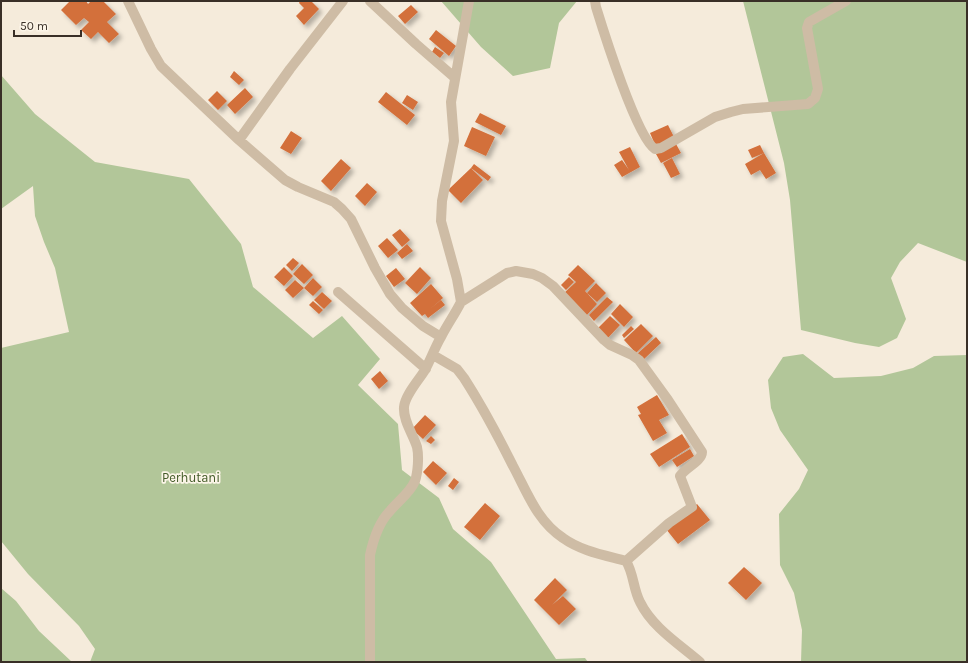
<svg xmlns="http://www.w3.org/2000/svg" width="968" height="663" font-family="Karla,sans-serif">
  <style>
    .green { fill: #b2c699 }
    .building { fill: #d36f3a; filter: url(#shadow) }
    .lines { fill: none; stroke-linecap: round; stroke-linejoin: round }
    .minor { stroke: #cebca5; stroke-width: 10 }
    .labels { text-anchor: middle; dominant-baseline: central; stroke-width: 3.5; stroke-linejoin: round; paint-order: stroke }
    .park-label { font-size: 13px; fill: #435b28; stroke: #fcf5e8 }
  </style>
  <defs>
    <filter id="shadow"><feDropShadow dx="3.5" dy="3.5" stdDeviation="2" flood-color="#0004"/></filter>
  </defs>
  <rect width="100%" height="100%" fill="#f5ebdb"/>
  <path class="green" d="M441,1H577L559,23L550,68L513,76L481,47Z
    M743,1H967V262L918,243L900,262L891,278L906,319L897,338L879,347L855,343L801,330L790,200L784,163Z
    M1,75L35,114L95,162L189,179L241,244L253,287L313,338L342,316L380,359L358,385L398,424L402,470L439,498L453,529L491,562L556,659L585,658L588,662H90L95,649L79,626L28,574L1,541V348L69,332L55,268L44,242L35,216L33,186L1,209Z
    M803,354L834,378L881,376L913,368L934,356L967,355V662H801L802,630L794,593L780,565L779,514L799,489L808,470L780,430L771,408L768,380L783,357Z
    M1,588L16,601L39,631L72,662H1Z"/>
  <path class="building" d="M70,1H86L88,4L91,1H103L116,14L107,22L119,34L109,43L98,32L91,39L81,30L89,22L84,18L76,25L61,10Z
    M300,1H311L319,9L304,25L296,16L304,8L299,3Z
    M411,5L418,12L405,24L398,16Z
    M436,30L456,46L449,56L429,39Z
    M435,47L444,53L440,58L432,52Z
    M234,71L244,80L239,85L230,77Z
    M245,88L253,97L235,114L227,105Z
    M217,91L227,101L218,110L208,100Z
    M386,92L415,115L407,125L378,102Z
    M407,95L418,102L413,110L402,103Z
    M480,113L506,126L501,135L475,122Z
    M668,125L675,139L656,147L650,133Z
    M472,127L495,137L486,156L464,146Z
    M291,131L302,138L291,154L280,148Z
    M676,144L681,153L661,163L656,154Z
    M760,145L764,153L752,158L748,150Z
    M630,147L640,167L622,177L614,165L622,160L629,170L619,152Z
    M764,153L776,173L766,179L760,170L751,175L745,164Z
    M672,158L680,174L671,178L663,163Z
    M341,159L351,168L331,191L321,181Z
    M474,164L491,177L488,181L471,168Z
    M471,168L483,180L461,203L448,190Z
    M367,183L377,192L365,206L355,196Z
    M400,229L410,240L402,247L392,235Z
    M387,238L398,250L388,258L378,246Z
    M407,244L413,251L402,259L397,253Z
    M293,258L299,263L292,271L286,265Z
    M302,264L313,275L304,284L293,274Z
    M578,265L595,281L585,291L597,304L586,316L563,294L576,282L568,275Z
    M284,267L293,276L284,286L274,277Z
    M420,267L431,278L417,294L405,283Z
    M396,268L405,279L394,287L386,276Z
    M569,277L574,282L566,290L561,285Z
    M313,278L322,287L313,296L304,288Z
    M295,280L304,288L293,298L285,290Z
    M596,283L606,293L597,302L587,293Z
    M431,284L443,298L430,309L441,300L445,305L428,318L425,314L422,316L410,303Z
    M322,292L332,301L324,309L314,300Z
    M607,297L613,302L594,321L589,315Z
    M313,301L323,310L319,314L309,305Z
    M620,304L633,317L624,327L611,314Z
    M610,316L620,325L606,340L596,330Z
    M641,324L653,336L636,353L624,340Z
    M631,326L634,329L624,338L622,335Z
    M656,337L661,343L643,360L637,354Z
    M380,371L388,381L379,389L371,379Z
    M657,395L669,415L659,420L667,433L653,441L638,415L641,414L637,407Z
    M425,415L436,425L423,439L412,429Z
    M682,434L690,447L659,467L650,454Z
    M431,436L435,440L431,444L426,441Z
    M690,449L694,456L677,467L672,460Z
    M433,461L447,473L436,485L423,472Z
    M454,478L459,482L453,490L448,486Z
    M485,503L500,516L480,540L464,527Z
    M697,504L710,520L678,544L666,529Z
    M744,567L762,583L746,600L728,583Z
    M555,578L567,590L552,605L563,596L576,609L559,625L534,600Z"/>
  <g class="lines">
    <path class="minor" d="M128,1L151,49L161,66L239,140L285,180L298,187L334,202L342,209L351,219L375,268L390,294L402,308L423,326L441,337
      M370,1L416,44L454,77
      M595,1L596,7C604,33 637,138 655,149L661,148L715,117L731,112L743,109L808,104L815,98L818,89L807,28L809,22L846,1
      M239,140L290,69L343,1
      M338,292L426,369
      M461,302L507,273L516,271L533,274L542,278L553,286L604,340L610,345L632,355L639,360L668,400L702,452C702,461 685,468 680,476L692,507L669,523L626,561
      M433,355L457,369L464,378C482,406 498,436 513,466C527,492 537,521 563,538C581,551 604,555 626,561C634,574 633,589 640,602C652,627 679,644 700,662
      M370,662V555C373,541 379,522 390,511C398,501 410,493 415,481C418,472 419,456 417,447C413,434 403,421 404,407C405,395 419,380 425,370C431,359 435,347 441,337C447,325 455,314 461,302L457,279L441,221L442,201L454,141L451,102L469,1"/>
  </g>
  <g class="labels">
    <g class="park-label">
      <text x="191" y="477">Perhutani</text>
    </g>
  </g>
  <rect width="968" height="663" fill="none" stroke="#392f27" stroke-width="4"/>
  <path d="M14 30v6h67v-6" fill="none" stroke="#392f27" stroke-width="2"/>
  <text x="20" y="30" font-size="12" fill="#392f27" stroke="#fcf5e8" stroke-width="3" paint-order="stroke">50 m</text>
</svg>
